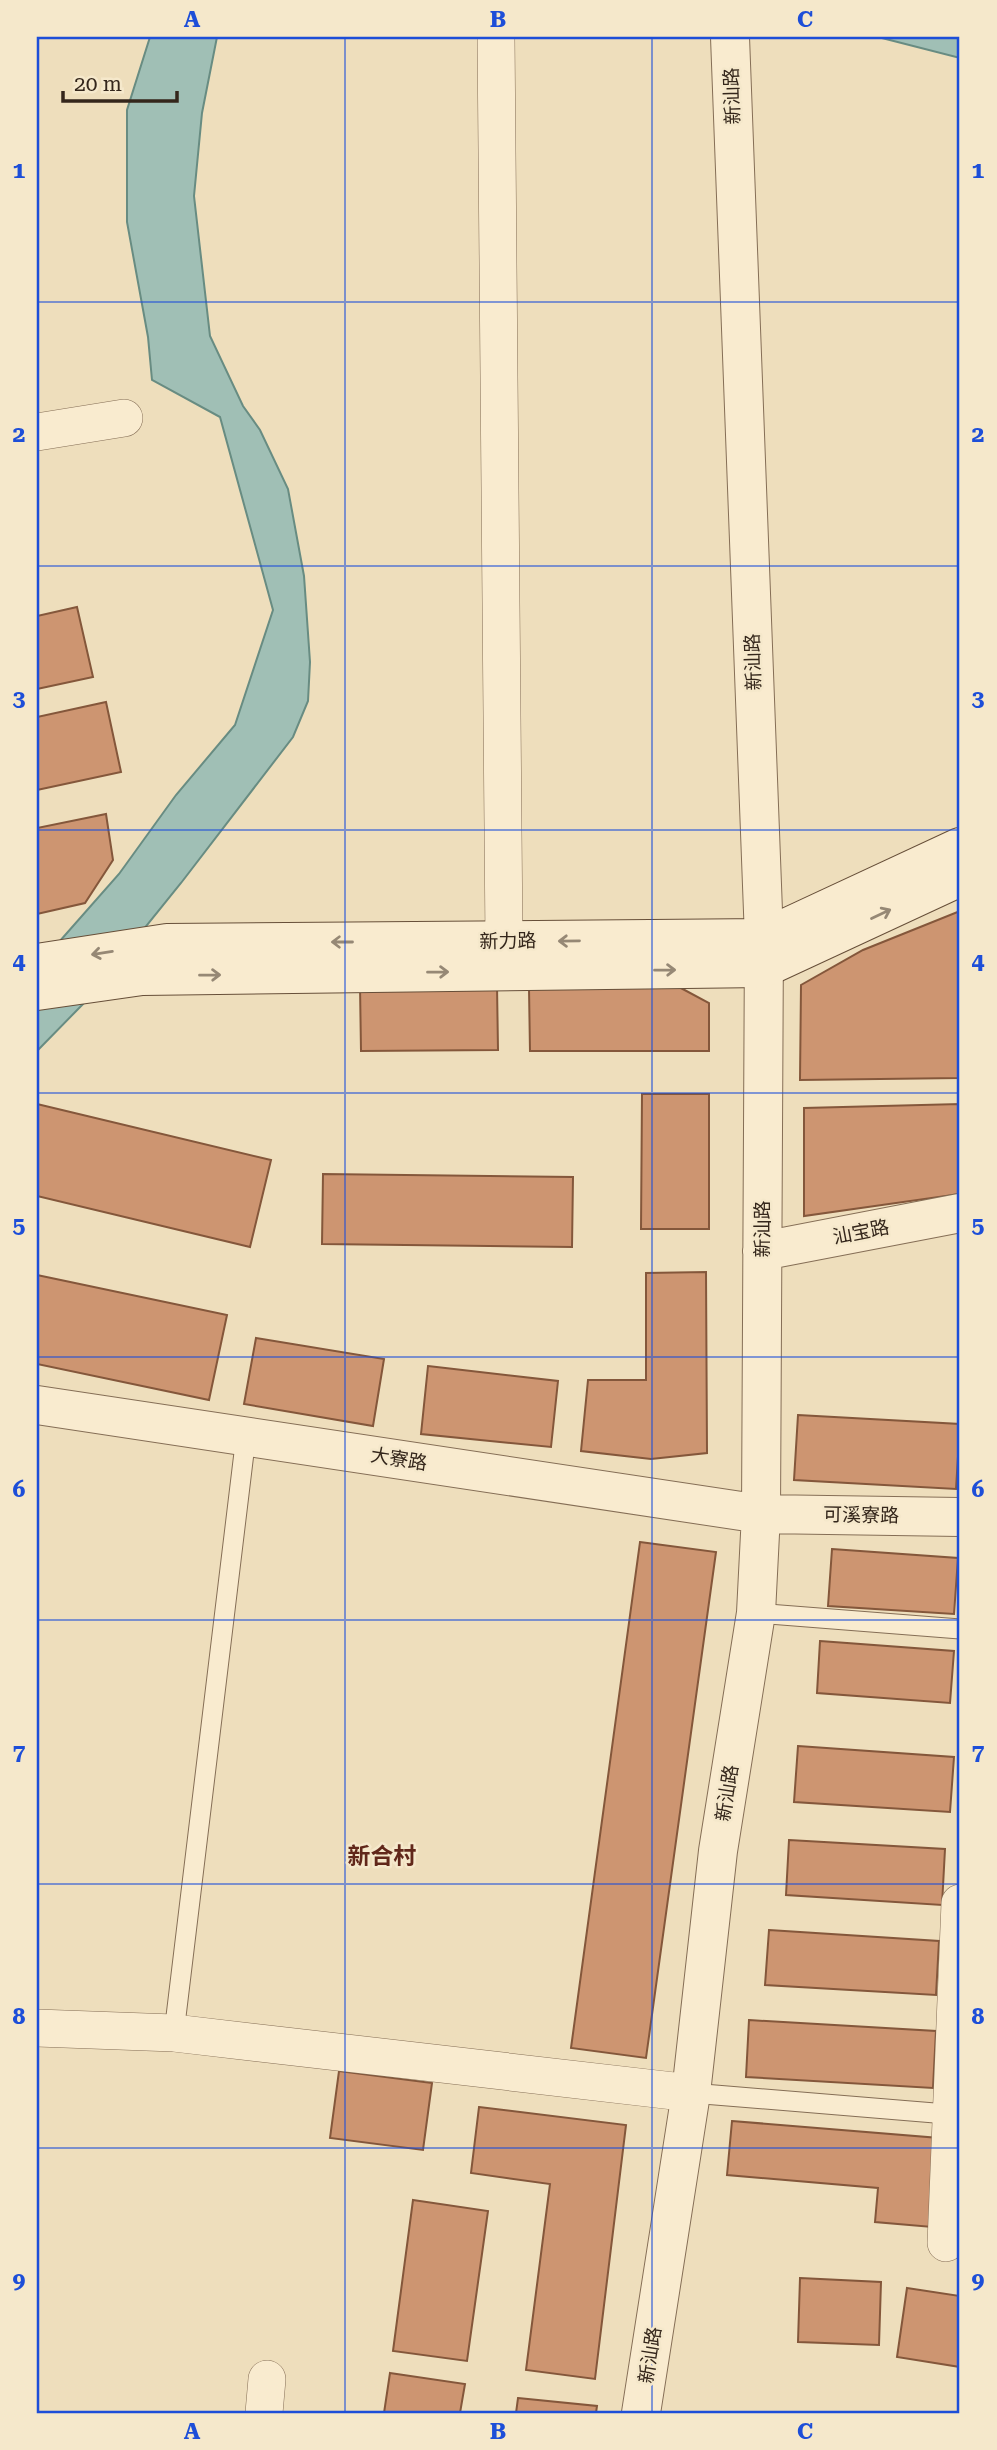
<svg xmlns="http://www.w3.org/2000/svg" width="997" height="2450" font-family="'Roboto Serif','Noto Sans SC',serif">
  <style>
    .water { fill: #a0bfb5; stroke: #688c82; stroke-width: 2 }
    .building { fill: #cd9571; stroke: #84573b; stroke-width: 2 }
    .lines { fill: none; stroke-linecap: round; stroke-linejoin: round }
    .service-casing { stroke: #856e56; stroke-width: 21 }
    .minor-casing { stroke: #856e56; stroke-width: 38 }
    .tertiary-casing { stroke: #856e56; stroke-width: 40 }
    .secondary-casing { stroke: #674f39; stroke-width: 40 }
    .service { stroke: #f9ebcf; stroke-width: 19 }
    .minor { stroke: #f9ebcf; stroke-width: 37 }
    .tertiary { stroke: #f9ebcf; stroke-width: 38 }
    .secondary { stroke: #f9ebcf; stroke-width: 38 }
    .oneway { stroke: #968875 }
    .grid { fill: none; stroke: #1d4ed8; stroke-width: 2; stroke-opacity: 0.55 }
    .labels { text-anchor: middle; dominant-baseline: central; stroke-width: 5; stroke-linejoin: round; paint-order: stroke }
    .street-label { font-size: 19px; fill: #34261b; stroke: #f5e8cb }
    .quarter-label { font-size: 23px; font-weight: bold; fill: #61271a; stroke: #f5e8cb }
    .neatline { fill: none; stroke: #1d4ed8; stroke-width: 2.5 }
    .grid-label { font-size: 23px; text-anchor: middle; font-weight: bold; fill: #1d4ed8 }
  </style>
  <rect width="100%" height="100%" fill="#eedebc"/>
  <path class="water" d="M150,37H217L202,113L194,196L210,336L243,406L260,430L288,489L304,576L310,662L308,701L293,737L181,883L85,1002L37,1051V967L119,874L176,795L235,725L273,610L220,417L152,380L148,337L127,222V110Z
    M878,37H960V58Z"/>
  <path class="building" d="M77,607L93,677L37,689V616Z
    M106,702L121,772L37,790V717Z
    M106,814L113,860L85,903L37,914V828Z
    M960,911V1078L800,1080L801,985L863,950Z
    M497,985L498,1050L361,1051L360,986Z
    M679,987L709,1003V1051H530L529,988Z
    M642,1094H709V1229H641Z
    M37,1104L271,1160L250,1247L37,1196Z
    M960,1104V1194L804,1216V1108Z
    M323,1174L573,1177L572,1247L322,1244Z
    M706,1272L707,1453L651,1459L581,1451L588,1380H646V1273Z
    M37,1275L227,1315L209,1400L37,1364Z
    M256,1338L384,1359L373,1426L244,1404Z
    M428,1366L558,1381L551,1447L421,1434Z
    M798,1415L960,1424L956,1489L794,1480Z
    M640,1542L716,1552L646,2058L571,2048Z
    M832,1549L958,1558L954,1614L828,1606Z
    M820,1641L954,1651L950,1703L817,1693Z
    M798,1746L954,1757L950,1812L794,1802Z
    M789,1840L945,1849L942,1905L786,1895Z
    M769,1930L939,1941L936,1995L765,1985Z
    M749,2020L936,2031L933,2088L746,2077Z
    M339,2071L432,2083L423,2150L330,2138Z
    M479,2107L626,2125L595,2379L526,2370L550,2184L471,2173Z
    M732,2121L939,2138L932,2227L875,2222L878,2188L727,2175Z
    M413,2200L488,2211L467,2361L393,2351Z
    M800,2278L881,2282L879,2345L798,2342Z
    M907,2288L960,2296V2367L897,2357Z
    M390,2373L465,2384L460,2413H384Z
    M518,2398L597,2406L596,2413H516Z"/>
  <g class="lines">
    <defs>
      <path id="service" d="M756,1613L960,1629
        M174,2033L246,1436
        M691,2093L959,2115"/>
      <path id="minor" d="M496,37L504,941
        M37,432L124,418
        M37,2028L174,2033L691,2093
        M946,2243L960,1903
        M264,2413L267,2379"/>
      <path id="tertiary" d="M762,1251L960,1213
        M37,1405L761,1514L960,1517
        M641,2413L691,2093L718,1851L756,1613L761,1514L764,938L730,37"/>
      <path id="secondary" d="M37,963L167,943L764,938L960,847
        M37,991L142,976L764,968L960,877"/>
    </defs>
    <use href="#service" class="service-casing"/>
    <use href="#minor" class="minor-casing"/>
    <use href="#tertiary" class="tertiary-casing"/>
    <use href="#secondary" class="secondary-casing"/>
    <use href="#service" class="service"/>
    <use href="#minor" class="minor"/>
    <use href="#tertiary" class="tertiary"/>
    <use href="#secondary" class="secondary"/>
  </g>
  <defs><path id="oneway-shaft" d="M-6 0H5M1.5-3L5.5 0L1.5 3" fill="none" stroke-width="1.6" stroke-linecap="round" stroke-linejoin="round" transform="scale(1.75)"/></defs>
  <g class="oneway">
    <use href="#oneway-shaft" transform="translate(881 914) rotate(-25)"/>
    <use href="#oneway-shaft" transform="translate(569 941) rotate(179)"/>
    <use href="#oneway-shaft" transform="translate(342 942) rotate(180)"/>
    <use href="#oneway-shaft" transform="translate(102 953) rotate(171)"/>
    <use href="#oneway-shaft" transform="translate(665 970) rotate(-1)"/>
    <use href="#oneway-shaft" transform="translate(438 972) rotate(-1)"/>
    <use href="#oneway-shaft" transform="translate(210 975) rotate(-1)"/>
  </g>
  <path class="grid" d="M345,37V2413M652,37V2413M37,302H960M37,566H960M37,830H960M37,1093H960M37,1357H960M37,1620H960M37,1884H960M37,2148H960"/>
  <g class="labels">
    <g class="street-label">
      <text transform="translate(732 96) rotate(-92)">新汕路</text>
      <text transform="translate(753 662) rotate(-92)">新汕路</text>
      <text transform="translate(508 941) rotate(-1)">新力路</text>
      <text transform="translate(762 1229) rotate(-90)">新汕路</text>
      <text transform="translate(861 1232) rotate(-11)">汕宝路</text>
      <text transform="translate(399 1459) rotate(9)">大寮路</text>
      <text transform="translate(861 1515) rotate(1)">可溪寮路</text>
      <text transform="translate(727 1793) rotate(-81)">新汕路</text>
      <text transform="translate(650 2355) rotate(-81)">新汕路</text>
    </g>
    <g class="quarter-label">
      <text x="382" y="1856">新合村</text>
    </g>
  </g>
  <rect width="997" height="2450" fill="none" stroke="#f5e8cb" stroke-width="77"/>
  <path d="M63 91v10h114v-10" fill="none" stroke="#34261b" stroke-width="3.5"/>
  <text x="74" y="91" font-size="21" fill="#34261b" stroke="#f5e8cb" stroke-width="5" paint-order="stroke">20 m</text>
  <rect x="38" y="38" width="920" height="2374" class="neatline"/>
  <g class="grid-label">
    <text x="192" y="27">A</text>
    <text x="498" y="27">B</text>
    <text x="805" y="27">C</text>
    <text x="19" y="178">1</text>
    <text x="978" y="178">1</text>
    <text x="19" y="442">2</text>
    <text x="978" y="442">2</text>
    <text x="19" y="706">3</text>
    <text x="978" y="706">3</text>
    <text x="19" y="969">4</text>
    <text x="978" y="969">4</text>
    <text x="19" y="1233">5</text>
    <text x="978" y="1233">5</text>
    <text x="19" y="1497">6</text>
    <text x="978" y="1497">6</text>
    <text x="19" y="1760">7</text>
    <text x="978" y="1760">7</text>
    <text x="19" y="2024">8</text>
    <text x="978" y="2024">8</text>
    <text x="19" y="2288">9</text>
    <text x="978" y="2288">9</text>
    <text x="192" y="2439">A</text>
    <text x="498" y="2439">B</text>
    <text x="805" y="2439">C</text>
  </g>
</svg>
